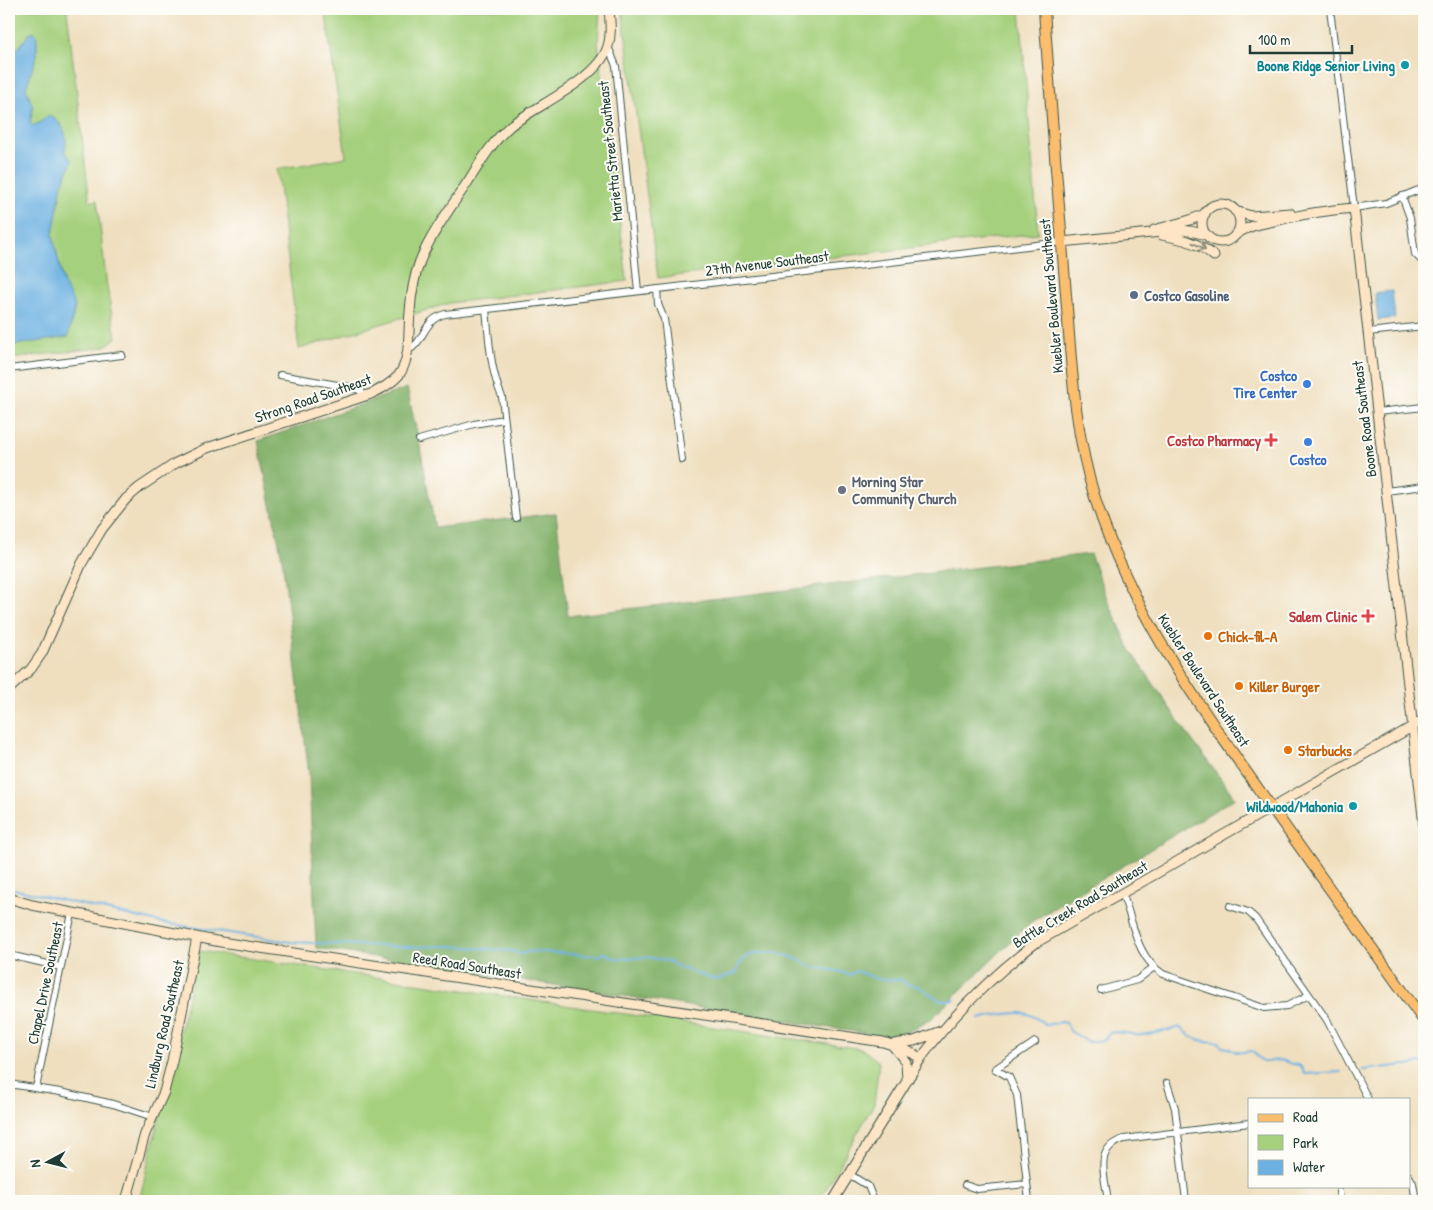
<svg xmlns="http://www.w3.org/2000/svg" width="1433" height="1210" font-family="'Patrick Hand',sans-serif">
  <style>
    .green { fill: #a5d07d; stroke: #628658 }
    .forest { fill: #84b26c; stroke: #527850 }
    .water { fill: #6cb1e2; stroke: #46778b }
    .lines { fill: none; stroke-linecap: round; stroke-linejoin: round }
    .stream { stroke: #6cb1e2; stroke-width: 2 }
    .street-casing { stroke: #3e5549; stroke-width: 8 }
    .secondary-casing { stroke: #3e5549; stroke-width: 11 }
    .primary-casing { stroke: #3e5549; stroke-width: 12 }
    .street { stroke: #fff; stroke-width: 6 }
    .secondary { stroke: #fde5c5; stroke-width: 9 }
    .primary { stroke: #fbbd6e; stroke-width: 10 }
    .oneway { stroke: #8e917c }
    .culture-dot { fill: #0f9aa8; stroke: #fdfcf7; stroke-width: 2 }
    .service-dot { fill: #5c6f8a; stroke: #fdfcf7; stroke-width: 2 }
    .shop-dot { fill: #3f7fe0; stroke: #fdfcf7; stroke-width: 2 }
    .health-dot { fill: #e0444e; stroke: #fdfcf7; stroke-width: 2 }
    .worship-dot { fill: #6b7280; stroke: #fdfcf7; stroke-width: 2 }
    .food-dot { fill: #e8710a; stroke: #fdfcf7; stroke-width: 2 }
    .labels { text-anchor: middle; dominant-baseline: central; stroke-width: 4; stroke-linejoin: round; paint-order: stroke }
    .culture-label { font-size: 15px; font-weight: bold; fill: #0d838f; stroke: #fdfcf7; text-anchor: end }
    .street-label { font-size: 15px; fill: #1f3d34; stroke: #fdfcf7 }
    .service-label { font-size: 15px; font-weight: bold; fill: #4e5e75; stroke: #fdfcf7; text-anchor: start }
    .shop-label { font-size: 15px; font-weight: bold; fill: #366cbe; stroke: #fdfcf7; text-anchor: end }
    .health-label { font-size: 15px; font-weight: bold; fill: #be3a42; stroke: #fdfcf7; text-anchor: end }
    .worship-label { font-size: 15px; font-weight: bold; fill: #5b616d; stroke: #fdfcf7; text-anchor: start }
    .food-label { font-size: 15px; font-weight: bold; fill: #c56008; stroke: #fdfcf7; text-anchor: start }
  </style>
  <rect width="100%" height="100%" fill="#fdfcf7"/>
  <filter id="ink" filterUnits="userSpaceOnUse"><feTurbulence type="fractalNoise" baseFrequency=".02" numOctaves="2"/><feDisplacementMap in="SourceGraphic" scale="10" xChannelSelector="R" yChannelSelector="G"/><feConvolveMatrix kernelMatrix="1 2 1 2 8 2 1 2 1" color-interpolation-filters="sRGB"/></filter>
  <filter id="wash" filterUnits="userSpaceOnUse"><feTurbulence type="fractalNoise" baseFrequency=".0096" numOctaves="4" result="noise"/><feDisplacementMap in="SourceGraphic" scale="20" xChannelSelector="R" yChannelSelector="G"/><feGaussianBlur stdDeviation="1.12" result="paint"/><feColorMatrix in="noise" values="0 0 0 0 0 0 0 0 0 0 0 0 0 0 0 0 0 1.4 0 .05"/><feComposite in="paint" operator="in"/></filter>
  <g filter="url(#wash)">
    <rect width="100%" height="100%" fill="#efdfbf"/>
    <path class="green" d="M9,9H75L67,10L89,196L90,202L97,200L107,287L116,338L104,347L9,359Z
      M325,9H600L598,42L627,281L450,303L299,349L277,169L346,157Z
      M622,9H1020L1038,233L658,278Z
      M199,951L862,1049L879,1062L874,1104L819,1201H139Z"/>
    <path class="forest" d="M407,388L420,446L435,528L556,513L568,616L1090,554L1108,601L1130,649L1186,732L1235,798L1031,922L931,1019L895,1038L316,948L309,774L282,558L258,441Z"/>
    <path class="water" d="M34,31L37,38V55L26,88L33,107L30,123L33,126L42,121L48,115C64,123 68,134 65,151L72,161L62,184L53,235L63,281L75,306L68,337L9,346V60L30,33Z
      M1392,291L1395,318L1378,320L1375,293Z"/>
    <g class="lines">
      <path class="stream" d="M9,888L163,923L291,942L406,947L451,946L513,951L520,954L531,951L598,956L604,953L618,959L646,957L668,961L676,966L700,975L717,980L737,972C740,947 777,951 794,958C800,960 804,964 811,966C823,970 837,969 849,975L857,971L877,979L902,980L907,985L918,986L941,1001H951L955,999
        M979,1019C989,1016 1019,1011 1028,1014C1034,1016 1041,1021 1046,1025L1062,1022L1066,1023L1070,1031L1088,1042L1105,1040L1109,1033C1119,1031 1126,1033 1136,1035C1140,1036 1175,1030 1179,1027C1195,1041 1198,1041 1219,1042L1222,1047C1228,1047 1229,1049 1234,1051C1240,1054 1247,1051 1252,1051C1269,1071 1266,1057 1284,1061C1289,1063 1292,1065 1299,1065L1303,1069L1304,1074L1341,1072
        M1363,1070L1422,1063"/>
    </g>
  </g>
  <g filter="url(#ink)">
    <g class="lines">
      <defs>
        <path id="street" d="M1330,9L1354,208L1386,203L1416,191L1424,189
          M608,46L616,66L638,291
          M1402,196L1410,218L1415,254L1422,261
          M657,289L658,304L664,319L682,460
          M486,309C489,338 490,370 502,397L516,518
          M1368,332L1424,326
          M407,351C425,343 422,320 445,314L1062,242
          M9,369L122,355
          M280,375L355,388L361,391L364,396
          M1377,412L1424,407
          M419,440L474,424L504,419
          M1386,491L1424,486
          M1122,893C1134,922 1135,956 1163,974L1264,1008L1287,1006L1309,995
          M1230,906L1248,912L1255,918L1327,1020L1368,1099
          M9,955L61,967
          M1101,990L1137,980L1154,967
          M995,1069L1009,1077L1017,1095L1029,1201
          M995,1069L1035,1042
          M1167,1083L1175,1108L1186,1201
          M9,1084L60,1092L113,1104L153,1117
          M36,1088L72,913
          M849,1174L868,1186L874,1201
          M1409,1176L1413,1183L1416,1201
          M965,1185L977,1189L1027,1184
          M1339,1192L1340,1201
          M1108,1201C1105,1176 1093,1148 1124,1139L1249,1123"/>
        <path id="secondary" d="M1202 223a19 19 0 1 1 38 0a19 19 0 1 1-38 0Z
          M1235,211L1251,216L1290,213
          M1154,230L1190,220L1205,214
          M1162,235C1182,239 1198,242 1214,256
          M1235,235C1254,222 1266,224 1287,218C1309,213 1331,210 1354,208L1424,826
          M1062,242L1181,230L1190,231L1207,235
          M9,689L31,669L42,653L82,563L102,529L126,499L140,487L176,463L207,448L371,394C381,389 391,384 399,375C411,358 408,333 410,312C411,295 414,277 420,261C432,232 452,206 469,180C481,161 493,141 510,126C537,105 599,79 608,46C612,34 610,21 609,9
          M9,898L32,905L221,942L883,1042L902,1048L921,1058
          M894,1044L914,1041L941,1031
          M893,1046L906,1062L907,1081
          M126,1201L145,1134L164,1092L172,1061L197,938
          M833,1201L921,1058C953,1015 994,974 1037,942L1424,720"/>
        <path id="primary" d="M1044,9C1050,100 1058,191 1065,282C1071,354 1073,429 1095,498C1130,609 1195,700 1262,794C1316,870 1370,945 1424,1021"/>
      </defs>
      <use href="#street" class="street-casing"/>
      <use href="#secondary" class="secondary-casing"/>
      <use href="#primary" class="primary-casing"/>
      <use href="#street" class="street"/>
      <use href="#secondary" class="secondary"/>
      <use href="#primary" class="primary"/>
    </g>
    <defs><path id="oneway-shaft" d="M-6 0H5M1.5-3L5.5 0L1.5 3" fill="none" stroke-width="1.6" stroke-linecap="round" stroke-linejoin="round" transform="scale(1.25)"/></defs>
    <use class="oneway" href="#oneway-shaft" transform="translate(1199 246) rotate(27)"/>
  </g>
  <g class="culture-dot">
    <circle cx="1405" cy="65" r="5"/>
    <circle cx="1353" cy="806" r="5"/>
  </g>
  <circle class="service-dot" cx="1134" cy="295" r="5"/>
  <g class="shop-dot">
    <circle cx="1307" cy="384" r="5"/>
    <circle cx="1308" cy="442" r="5"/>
  </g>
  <g class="health-dot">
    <path d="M1268.5 432.5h5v5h5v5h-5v5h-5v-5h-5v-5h5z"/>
    <path d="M1365.5 608.5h5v5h5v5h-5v5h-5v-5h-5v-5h5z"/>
  </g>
  <circle class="worship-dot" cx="842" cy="490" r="5"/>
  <g class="food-dot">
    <circle cx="1208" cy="636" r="5"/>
    <circle cx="1239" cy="686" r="5"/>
    <circle cx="1288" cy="750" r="5"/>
  </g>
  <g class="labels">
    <g class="culture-label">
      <text x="1395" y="65">Boone Ridge Senior Living</text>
      <text x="1343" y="806">Wildwood/Mahonia</text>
    </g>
    <g class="street-label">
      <text transform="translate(610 151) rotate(-96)">Marietta Street Southeast</text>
      <text transform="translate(767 263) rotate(-7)">27th Avenue Southeast</text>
      <text transform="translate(1051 296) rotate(-95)">Kuebler Boulevard Southeast</text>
      <text transform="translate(313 398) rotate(-19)">Strong Road Southeast</text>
      <text transform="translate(1364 419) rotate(-97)">Boone Road Southeast</text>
      <text transform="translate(1204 680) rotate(57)">Kuebler Boulevard Southeast</text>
      <text transform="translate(1080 904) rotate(-31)">Battle Creek Road Southeast</text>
      <text transform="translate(467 965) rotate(9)">Reed Road Southeast</text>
      <text transform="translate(45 983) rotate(-78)">Chapel Drive Southeast</text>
      <text transform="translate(164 1024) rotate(-77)">Lindburg Road Southeast</text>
    </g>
    <g class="service-label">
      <text x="1144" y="295">Costco Gasoline</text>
    </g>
    <g class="shop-label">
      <text x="1297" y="375">Costco<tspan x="1297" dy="17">Tire Center</tspan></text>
      <text x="1308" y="459" text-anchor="middle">Costco</text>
    </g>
    <g class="health-label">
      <text x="1261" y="440">Costco Pharmacy</text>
      <text x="1357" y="616">Salem Clinic</text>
    </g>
    <g class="worship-label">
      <text x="852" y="481">Morning Star<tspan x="852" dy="17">Community Church</tspan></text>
    </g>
    <g class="food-label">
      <text x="1218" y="636">Chick-fil-A</text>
      <text x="1249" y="686">Killer Burger</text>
      <text x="1298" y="750">Starbucks</text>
    </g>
  </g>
  <rect width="1433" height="1210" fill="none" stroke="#fdfcf7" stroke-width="30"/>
  <rect x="1248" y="1098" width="162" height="90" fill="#fdfcf7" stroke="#a4b0a9"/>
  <rect x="1258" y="1114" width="25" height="8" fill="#fbbd6e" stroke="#a4b0a9"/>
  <text x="1293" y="1122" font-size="15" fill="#1f3d34">Road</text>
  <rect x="1258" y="1135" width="25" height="15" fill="#a5d07d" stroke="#a4b0a9"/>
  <text x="1293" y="1148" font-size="15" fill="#1f3d34">Park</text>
  <rect x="1258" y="1160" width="25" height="15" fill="#6cb1e2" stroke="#a4b0a9"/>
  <text x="1293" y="1172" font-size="15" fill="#1f3d34">Water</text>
  <g transform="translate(48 1162) rotate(263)" stroke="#fdfcf7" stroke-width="4" paint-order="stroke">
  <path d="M0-4L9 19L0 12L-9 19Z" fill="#1f3d34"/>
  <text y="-8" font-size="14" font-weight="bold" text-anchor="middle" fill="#1f3d34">N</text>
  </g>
  <path d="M1250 45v8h102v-8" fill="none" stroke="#1f3d34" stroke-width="2.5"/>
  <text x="1258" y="45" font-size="15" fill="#1f3d34" stroke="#fdfcf7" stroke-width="4" paint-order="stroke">100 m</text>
</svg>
